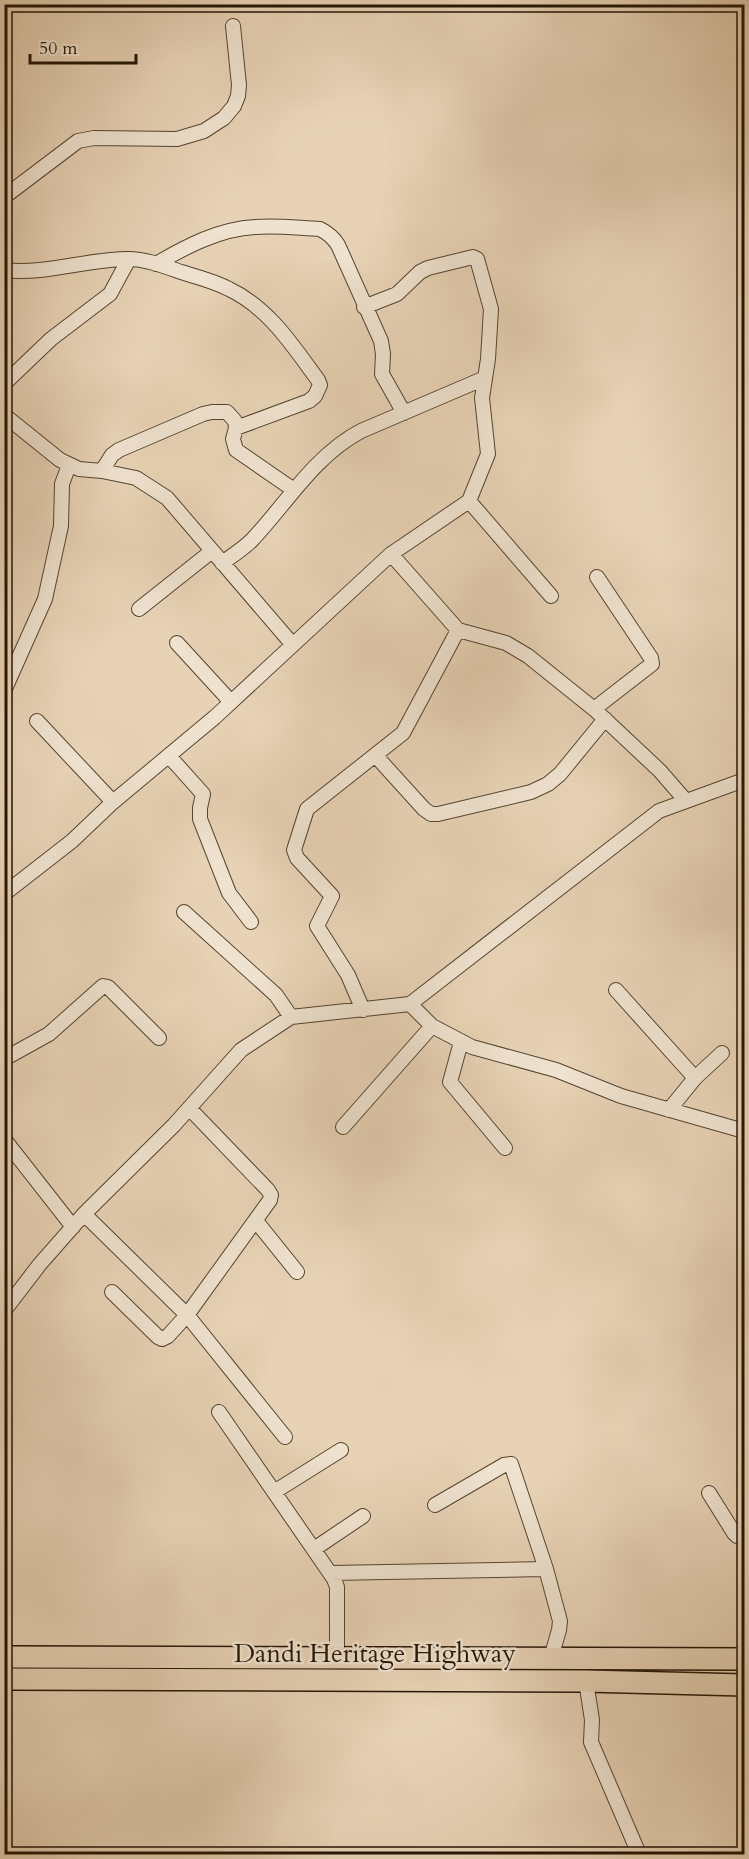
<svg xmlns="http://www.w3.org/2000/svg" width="749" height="1859" font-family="Cardo,serif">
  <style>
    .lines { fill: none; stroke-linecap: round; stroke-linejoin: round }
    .minor-casing { stroke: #554431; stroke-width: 16 }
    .highway-casing { stroke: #241505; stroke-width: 24 }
    .minor { stroke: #efe2cf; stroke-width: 14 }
    .highway { stroke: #e7d2b5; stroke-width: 21 }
    .labels { text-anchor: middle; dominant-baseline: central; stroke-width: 5; stroke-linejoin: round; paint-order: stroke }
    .street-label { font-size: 26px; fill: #241505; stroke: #efe2cf }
  </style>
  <rect width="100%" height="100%" fill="#e7d2b5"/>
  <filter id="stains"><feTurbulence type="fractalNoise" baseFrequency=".00333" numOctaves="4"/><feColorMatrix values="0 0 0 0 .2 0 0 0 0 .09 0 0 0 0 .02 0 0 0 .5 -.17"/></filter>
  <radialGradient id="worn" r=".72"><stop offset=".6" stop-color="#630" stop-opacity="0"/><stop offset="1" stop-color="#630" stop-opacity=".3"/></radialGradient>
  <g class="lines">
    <defs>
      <path id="minor" d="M4,197L78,141L94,138L177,139L204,131L224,118L234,106L238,96L239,85L233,26
        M156,264C187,246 219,229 255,227C276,225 298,228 320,229C328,233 333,237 338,245L381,341L383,354L382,374L404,413
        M4,270C46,275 87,259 128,259C146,259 164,266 181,272C197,277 214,281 229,289C269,308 293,346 318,380L320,385L315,396L309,401L236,428
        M4,384L51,339L110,294L129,259
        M4,415L60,460L79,469L102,471L136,478L167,498L293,645
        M102,471L112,455L119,450L203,414L212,412H227L235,421L236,428L233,439L236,450L294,490
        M469,501L551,596
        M391,554L458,630L506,643L528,656L594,709L660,771L686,801
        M222,563C232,556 243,549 252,540C287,503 314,456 361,431L485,378
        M139,609L212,551
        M177,643L231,702
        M4,691L45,599L61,526L62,484L69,465
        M594,709L652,664L651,658L597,577
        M37,721L113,802
        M375,755L424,809L431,814H438L531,792L548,784L560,774L605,719
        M169,756L203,794L200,808V819L229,893L251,922
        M4,894L72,841L113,802L215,717L391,554L469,501L488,454L482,398L488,359L491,309L477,259L473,257L428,268L420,272L397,294L364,307
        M184,912L276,995L291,1017
        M616,990L695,1078
        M410,1004L432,1026L472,1047L556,1070L621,1096L744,1131
        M363,1010L348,975L317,926L332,896L297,858L294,850L307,809L403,733L458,630
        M461,1042L450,1082L505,1148
        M4,1059L49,1034L103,986L108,987L159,1038
        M669,1110L695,1078L722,1053
        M343,1127L432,1026
        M4,1139L73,1227
        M84,1214L187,1315L285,1437
        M256,1221L297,1272
        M112,1292L158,1337L162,1339L168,1336L187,1315L270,1200L271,1195L268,1190L189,1108
        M4,1311L40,1264L84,1214L174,1125L241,1050L291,1017L410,1004L659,811L744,780
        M219,1412L334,1579L337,1587V1657
        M274,1492L341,1450
        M709,1493L734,1533L737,1536L744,1534
        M435,1505L504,1465L511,1464L546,1569L560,1621L559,1630L551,1658
        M314,1549L363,1516
        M331,1573L546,1569
        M586,1681L592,1720L591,1742L639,1854"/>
      <path id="highway" d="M4,1657L744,1659
        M4,1679L586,1681L744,1685"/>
    </defs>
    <use href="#minor" class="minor-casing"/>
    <use href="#highway" class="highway-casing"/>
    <use href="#minor" class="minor"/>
    <use href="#highway" class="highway"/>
  </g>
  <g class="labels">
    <g class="street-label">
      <text x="375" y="1653">Dandi Heritage Highway</text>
    </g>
  </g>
  <rect width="749" height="1859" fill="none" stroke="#e7d2b5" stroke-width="24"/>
  <rect x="6" y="6" width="737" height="1847" fill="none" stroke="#241505" stroke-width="3"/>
  <rect x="12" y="12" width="725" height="1835" fill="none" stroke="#241505" stroke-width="1.5"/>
  <path d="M30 54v9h106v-9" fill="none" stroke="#241505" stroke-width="3"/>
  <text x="39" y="54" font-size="18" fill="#241505" stroke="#efe2cf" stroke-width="4.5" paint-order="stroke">50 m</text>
  <rect width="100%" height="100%" filter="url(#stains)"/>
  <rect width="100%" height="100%" fill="url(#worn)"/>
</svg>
